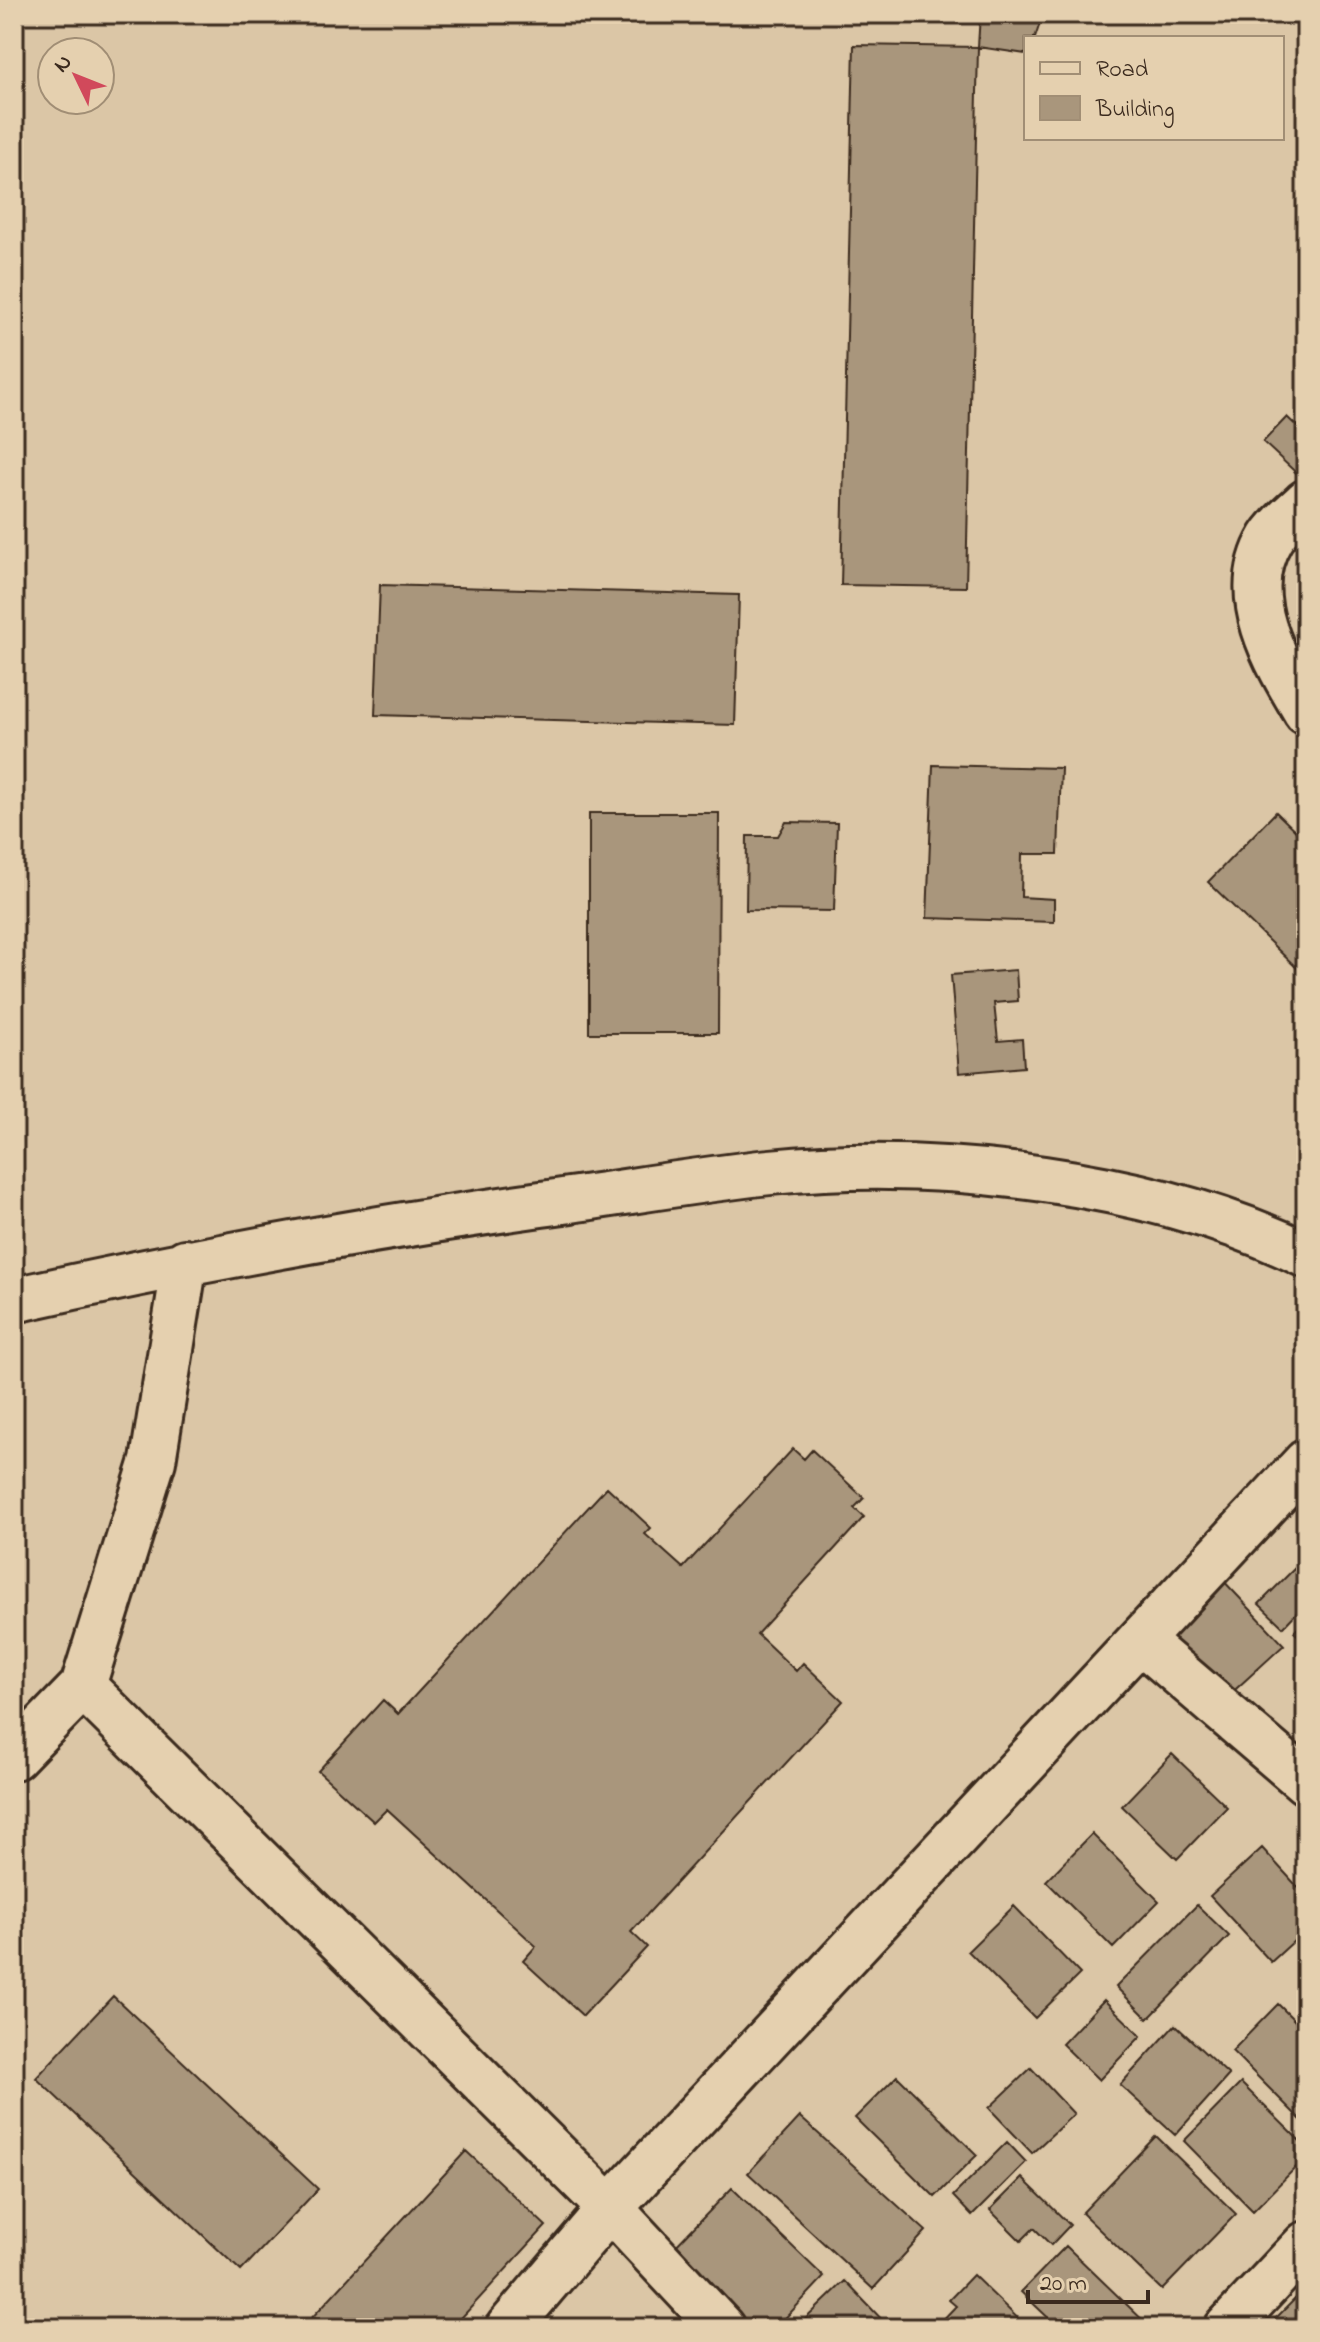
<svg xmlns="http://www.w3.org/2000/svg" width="1320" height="2342" font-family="'Indie Flower',sans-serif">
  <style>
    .building { fill: #a9967c; stroke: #3b2a1e; stroke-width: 2 }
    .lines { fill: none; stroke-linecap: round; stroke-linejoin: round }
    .minor-casing { stroke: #3b2a1e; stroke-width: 50 }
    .minor { stroke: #e5d0af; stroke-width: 44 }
  </style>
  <rect width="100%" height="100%" fill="#dbc6a6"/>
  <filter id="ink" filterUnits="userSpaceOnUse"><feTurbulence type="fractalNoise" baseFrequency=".0125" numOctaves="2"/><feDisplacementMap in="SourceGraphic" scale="16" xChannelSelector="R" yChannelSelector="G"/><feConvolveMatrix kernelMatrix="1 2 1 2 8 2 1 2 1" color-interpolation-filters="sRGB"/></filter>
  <g filter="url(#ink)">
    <path class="building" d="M980,14H1043L1035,38H1026V54L978,47Z
      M854,45L978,47L966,587L841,585Z
      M1287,417L1306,435V482L1263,442Z
      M380,585L739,595L735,725L375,715Z
      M933,765L1061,768L1058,854H1022L1021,897L1054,899V922L927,918Z
      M1276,812L1306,841V967L1301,972L1208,882Z
      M589,813H719L718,1033H589Z
      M786,822L837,823L834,911L746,910L747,836H778Z
      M1016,970L1018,1001L994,1003L998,1041L1022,1039L1024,1067L959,1073L951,975Z
      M793,1449L804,1459L812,1450L864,1498L854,1508L864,1517L757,1634L796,1671L803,1663L843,1701L631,1932L647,1947L583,2016L523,1961L536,1946L387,1809L374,1822L318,1771L383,1700L398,1714L607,1487L651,1528L645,1534L683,1568Z
      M1306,1557V1603L1283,1627L1259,1604Z
      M1219,1576L1284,1645L1226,1698L1161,1629Z
      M1306,1619V1643L1294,1632Z
      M1172,1754L1227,1807L1177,1859L1122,1806Z
      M1092,1834L1159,1901L1113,1948L1046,1881Z
      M1262,1848L1306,1896V1930L1271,1962L1210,1896Z
      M1197,1905L1229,1936L1148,2019L1116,1987Z
      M1014,1906L1080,1974L1035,2018L968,1951Z
      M113,1996L318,2189L241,2271L36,2078Z
      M1104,2000L1141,2036L1099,2080L1062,2044Z
      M1278,2004L1306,2032V2125L1232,2051Z
      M1175,2025L1229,2075L1175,2135L1120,2085Z
      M1031,2068L1074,2114L1032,2153L989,2108Z
      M897,2076L977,2155L935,2197L855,2118Z
      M1241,2083L1306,2147V2157L1253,2211L1184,2141Z
      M800,2117L926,2231L873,2289L748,2173Z
      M1156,2136L1236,2214L1162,2290L1082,2213Z
      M1007,2142L1026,2162L972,2216L953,2196Z
      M466,2151L546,2226L452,2328H312L307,2323Z
      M1022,2178L1070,2225L1051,2245L1034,2228L1021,2241L990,2210Z
      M732,2188L824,2277L776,2328H745L668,2254Z
      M1066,2246L1151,2328H1059L1021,2292Z
      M973,2275L1028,2328H935L956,2306L949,2300Z
      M845,2281L890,2328H796Z
      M1306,2288V2328H1280L1273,2321Z"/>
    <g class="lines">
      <defs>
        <path id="minor" d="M1306,502C1295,513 1279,525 1271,538C1236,596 1276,662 1306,712
          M14,1300C189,1261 364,1229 541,1204C617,1194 693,1180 770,1172C938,1155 1154,1180 1306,1255
          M1140,1640L1306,1782
          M83,1686L610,2208L722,2328
          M14,1757L83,1686L153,1461L185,1262
          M508,2328L610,2208L1306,1462
          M1227,2328L1306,2244"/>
      </defs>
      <use href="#minor" class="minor-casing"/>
      <use href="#minor" class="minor"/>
    </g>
  </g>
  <rect width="1320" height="2342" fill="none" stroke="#e5d0af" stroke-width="48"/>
  <rect x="24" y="24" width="1272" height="2294" fill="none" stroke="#3b2a1e" stroke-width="3" filter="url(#ink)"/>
  <rect x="1024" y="36" width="260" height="104" fill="#e5d0af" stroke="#a18e75" stroke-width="2"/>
  <rect x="1040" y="62" width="40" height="12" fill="#e5d0af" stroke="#a18e75" stroke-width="2"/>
  <text x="1096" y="76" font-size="24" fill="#3b2a1e">Road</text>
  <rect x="1040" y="96" width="40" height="24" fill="#a9967c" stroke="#a18e75" stroke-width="2"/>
  <text x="1096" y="116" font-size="24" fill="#3b2a1e">Building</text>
  <g transform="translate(76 76) rotate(313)"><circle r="38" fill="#e5d0af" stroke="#a18e75" stroke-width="2"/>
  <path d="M0-6L14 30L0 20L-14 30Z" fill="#d1495b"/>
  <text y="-12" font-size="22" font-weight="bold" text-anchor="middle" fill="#3b2a1e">N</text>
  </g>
  <path d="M1028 2290v12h120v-12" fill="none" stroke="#3b2a1e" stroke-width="4"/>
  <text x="1040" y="2290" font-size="24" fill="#3b2a1e" stroke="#e5d0af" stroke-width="6" paint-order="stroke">20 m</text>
</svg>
